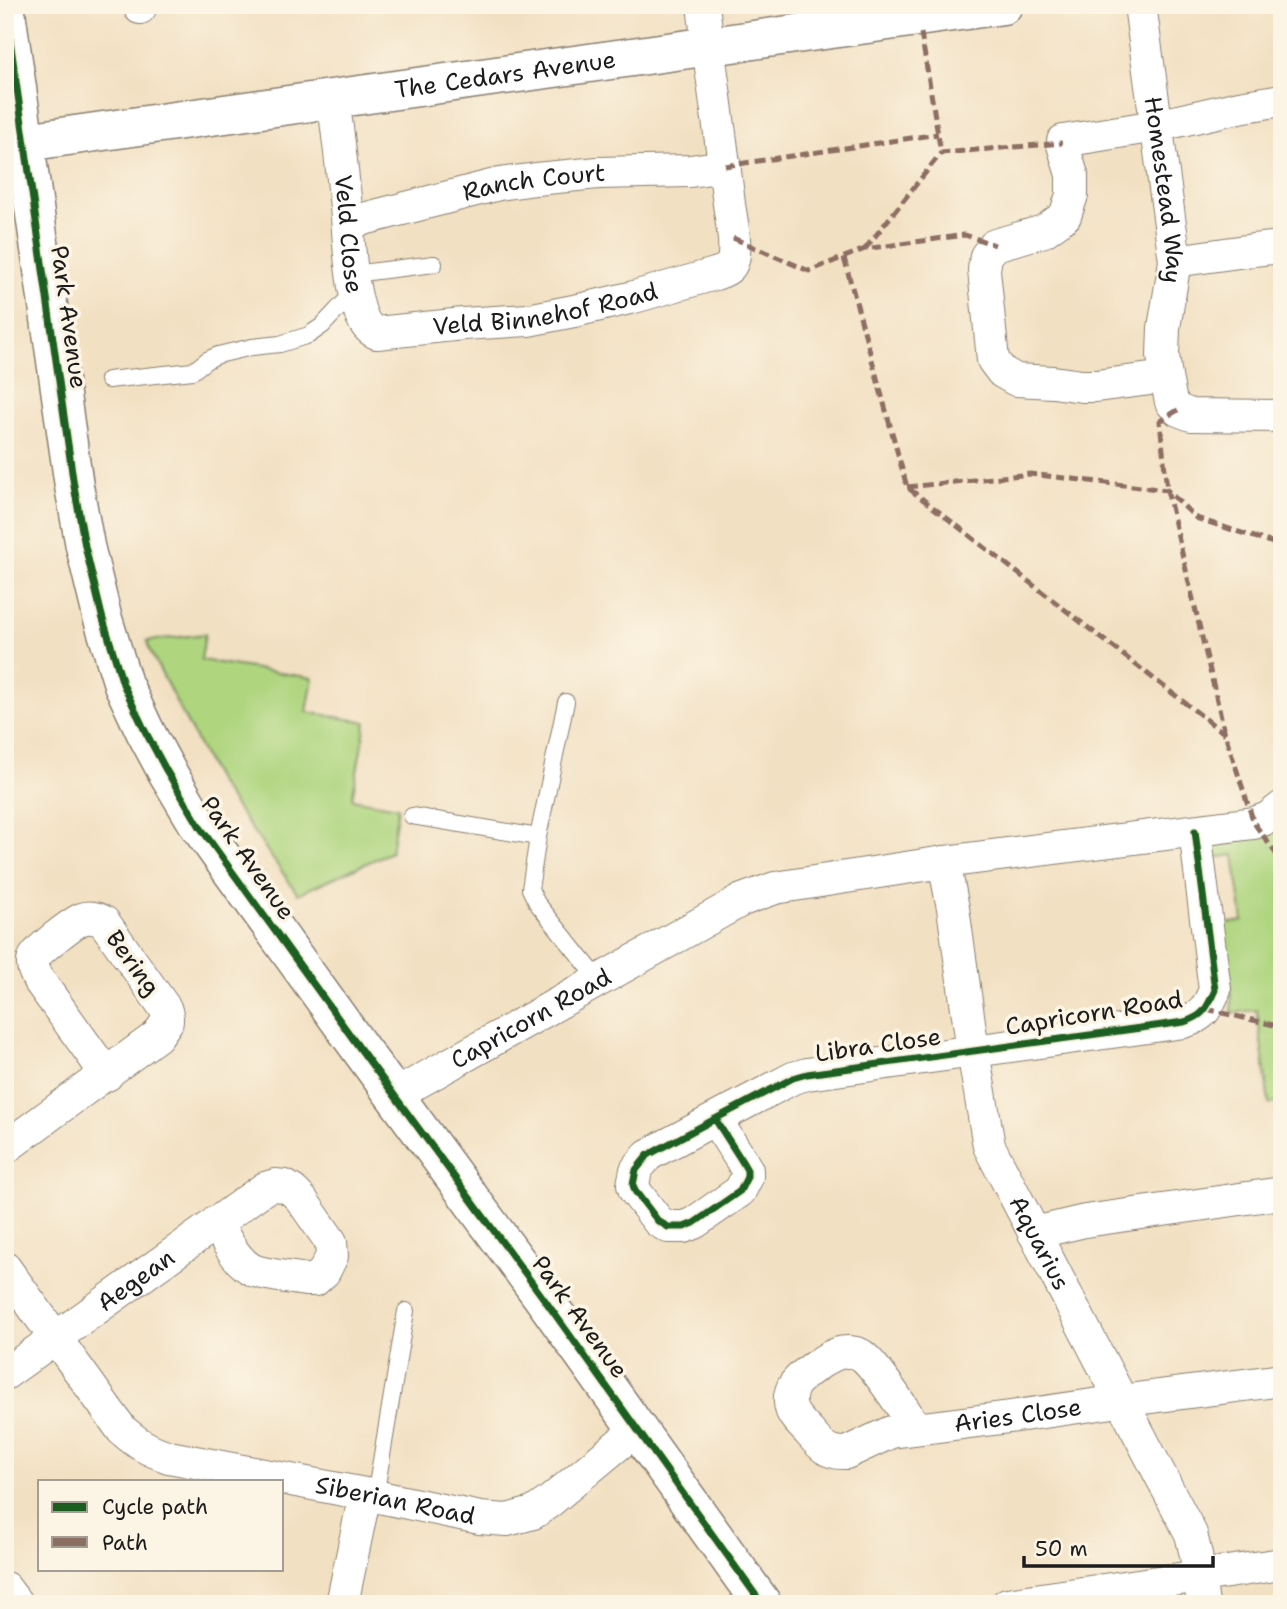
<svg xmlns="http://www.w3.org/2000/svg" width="1287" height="1609" font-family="'Shantell Sans',sans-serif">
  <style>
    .green { fill: #afd57f; stroke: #66784e; stroke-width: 2 }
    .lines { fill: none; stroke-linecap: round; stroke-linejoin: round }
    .lane-casing { stroke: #877e6f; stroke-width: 18 }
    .street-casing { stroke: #877e6f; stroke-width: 34 }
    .secondary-casing { stroke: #877e6f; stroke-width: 41 }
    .lane { stroke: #fff; stroke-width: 16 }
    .street { stroke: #fff; stroke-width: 32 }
    .secondary { stroke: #fff; stroke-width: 38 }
    .quiet { stroke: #8d6e63; stroke-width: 5; stroke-dasharray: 10 5; stroke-linecap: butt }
    .cycleway-casing { stroke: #fcf5e5; stroke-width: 11 }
    .cycleway { stroke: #1b5e20; stroke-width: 7 }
    .labels { text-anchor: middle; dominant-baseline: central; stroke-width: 7; stroke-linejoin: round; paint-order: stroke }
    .street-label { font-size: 24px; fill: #1c1c1c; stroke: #fcf5e5 }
  </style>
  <rect width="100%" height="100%" fill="#fcf5e5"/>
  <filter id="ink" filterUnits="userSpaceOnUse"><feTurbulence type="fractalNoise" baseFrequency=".0143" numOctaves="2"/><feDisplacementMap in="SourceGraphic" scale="14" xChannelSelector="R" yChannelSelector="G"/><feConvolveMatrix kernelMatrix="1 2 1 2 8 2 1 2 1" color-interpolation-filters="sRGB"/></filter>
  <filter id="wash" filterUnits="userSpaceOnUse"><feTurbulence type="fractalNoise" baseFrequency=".00686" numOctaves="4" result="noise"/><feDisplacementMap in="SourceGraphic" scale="28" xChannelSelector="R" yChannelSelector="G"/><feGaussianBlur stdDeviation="1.57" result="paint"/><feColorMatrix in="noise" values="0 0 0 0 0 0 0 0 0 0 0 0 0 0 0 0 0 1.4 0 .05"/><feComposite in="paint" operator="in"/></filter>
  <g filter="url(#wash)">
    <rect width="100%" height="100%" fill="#f2e0c2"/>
    <path class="green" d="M205,634L201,660L313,678L307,712L366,722L352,799L398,807L391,852L298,894L217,781L150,651L147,641Z
      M1282,829V1102L1269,1104L1257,1010L1232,1013L1230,982L1222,924L1243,921L1234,855L1213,858L1214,850L1221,842L1277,832Z"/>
  </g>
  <g filter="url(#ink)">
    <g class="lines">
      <defs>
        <path id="lane" d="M353,274L434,264
          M108,380L193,371L207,360L218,355L252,347L280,344L309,335L322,326L355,291
          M566,702L538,837L530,889L537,903L599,980
          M412,816L538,837
          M375,1497L406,1311"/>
        <g id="street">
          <path d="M139,5L140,8"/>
          <path id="s1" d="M1140,5L1175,261L1164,328L1163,355L1166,377L1171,402L1178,410L1191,415L1282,416"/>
          <path id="s2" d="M333,99C339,138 343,178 347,217C349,242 350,268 355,292C358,306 362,328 377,333L463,324L528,320L579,310L634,297L715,274C721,272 729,270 732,263C738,249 731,219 729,204C721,137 711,71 703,5"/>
          <path id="s3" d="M348,223L499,184L536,179L598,173L690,171L725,166"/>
          <path d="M1175,261L1253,250L1282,247"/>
          <path d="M1166,377L1096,386H1082L1053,382L1016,380L1002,372L993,360L984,270L986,256L995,245L1044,231L1065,216L1072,195V175L1063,145V141L1156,126L1239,107L1282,100"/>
          <path id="s4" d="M944,862L953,908L973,1051L989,1146L1191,1534L1196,1555L1203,1604"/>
          <path id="s5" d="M395,1095L742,900L775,888L944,862L1254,823L1268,818L1282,807"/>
          <path d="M715,1119L740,1158L747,1170V1177L740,1191L694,1223L684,1227H668L658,1221L635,1191L633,1185L636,1170L648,1155L715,1119L793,1078L807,1074L1184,1022C1204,1016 1207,1008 1215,990L1195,831"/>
          <path d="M5,1148L157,1036L167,1022V1014L165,1008L104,922C97,918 90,916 82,919C74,922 37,950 34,958C31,966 35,972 38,979L107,1075"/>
          <path d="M1034,1233L1085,1221L1282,1193"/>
          <path id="s6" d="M5,1268L122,1430C138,1444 148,1450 169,1457L365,1494L480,1518L507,1520L533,1513L549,1502L637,1429"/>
          <path id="s7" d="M5,1374L265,1188L275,1185L285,1186L293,1191L301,1199L331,1242L332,1256L324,1272L315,1280H306C290,1277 271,1276 255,1271C237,1264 225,1238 216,1222"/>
          <path id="s8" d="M916,1428C905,1412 876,1365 861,1355C856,1352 846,1351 840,1353C830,1355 797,1377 793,1387C790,1393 789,1401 791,1408C793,1417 804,1426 810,1433C821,1446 828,1454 846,1453L891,1432L1010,1417L1120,1401L1282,1380"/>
          <path d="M5,1588L17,1604"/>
          <path d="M342,1604L365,1494"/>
          <path d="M1007,1604L1282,1564"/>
        </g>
        <g id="secondary">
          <path d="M5,5L74,486L85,546L102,616L123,684L145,731L166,770L200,827L361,1050L544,1299L762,1604"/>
          <path id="s9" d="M25,142L1003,5"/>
        </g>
      </defs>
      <use href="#lane" class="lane-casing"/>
      <use href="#street" class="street-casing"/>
      <use href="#secondary" class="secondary-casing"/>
      <use href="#lane" class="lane"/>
      <use href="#street" class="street"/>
      <use href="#secondary" class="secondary"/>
      <path class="quiet" d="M921,33L941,153L1062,143
        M725,166L938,134
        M733,238L809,271L865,249L965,235L995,245
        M865,249L941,153
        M844,258L907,487L1225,734
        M1178,410L1160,421L1167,490L1225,734L1254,823L1282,862
        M907,487L1030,474L1167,490L1196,518L1282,546
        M1206,1009L1282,1027"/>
      <defs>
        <path id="cycleway" d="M5,5L74,486L85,546L102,616L123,684L145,731L166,770L200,827L361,1050L544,1299L762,1604
          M715,1119L740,1158L747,1170V1177L740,1191L694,1223L684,1227H668L658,1221L635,1191L633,1185L636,1170L648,1155L715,1119L793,1078L807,1074L1184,1022C1204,1016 1207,1008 1215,990L1195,831"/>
      </defs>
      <use href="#cycleway" class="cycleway-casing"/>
      <use href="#cycleway" class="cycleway"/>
    </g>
  </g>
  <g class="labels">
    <g class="street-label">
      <text stroke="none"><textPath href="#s9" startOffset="485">The Cedars Avenue</textPath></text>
      <text stroke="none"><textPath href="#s3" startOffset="191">Ranch Court</textPath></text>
      <text stroke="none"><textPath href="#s1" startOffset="187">Homestead Way</textPath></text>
      <text stroke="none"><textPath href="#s2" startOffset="136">Veld Close</textPath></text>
      <text stroke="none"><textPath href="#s2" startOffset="413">Veld Binnehof Road</textPath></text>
      <text transform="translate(69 317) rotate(82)">Park Avenue</text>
      <text transform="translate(248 858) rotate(55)">Park Avenue</text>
      <text transform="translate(133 963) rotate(54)">Bering</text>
      <text transform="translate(1094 1013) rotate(-9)">Capricorn Road</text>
      <text stroke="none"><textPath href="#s5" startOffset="156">Capricorn Road</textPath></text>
      <text transform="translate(878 1045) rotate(-8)">Libra Close</text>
      <text stroke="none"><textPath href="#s4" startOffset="397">Aquarius</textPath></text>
      <text stroke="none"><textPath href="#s7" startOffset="161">Aegean</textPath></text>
      <text transform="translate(580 1317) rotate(54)">Park Avenue</text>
      <text stroke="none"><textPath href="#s8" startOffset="446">Aries Close</textPath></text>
      <text stroke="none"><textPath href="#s6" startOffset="485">Siberian Road</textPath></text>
    </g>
  </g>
  <rect width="1287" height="1609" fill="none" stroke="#fcf5e5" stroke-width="28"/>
  <rect x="38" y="1480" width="245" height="91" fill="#fcf5e5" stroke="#a29e95" stroke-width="2"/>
  <rect x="52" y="1502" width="35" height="10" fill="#1b5e20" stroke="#a29e95" stroke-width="2"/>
  <text x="102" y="1514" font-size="21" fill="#1c1c1c">Cycle path</text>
  <rect x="52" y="1537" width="35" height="10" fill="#8d6e63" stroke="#a29e95" stroke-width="2"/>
  <text x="102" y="1550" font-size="21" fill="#1c1c1c">Path</text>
  <path d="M1024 1556v10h189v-10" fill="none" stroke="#1c1c1c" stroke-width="3.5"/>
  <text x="1035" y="1556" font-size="21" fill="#1c1c1c" stroke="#fcf5e5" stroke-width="5" paint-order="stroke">50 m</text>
</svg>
